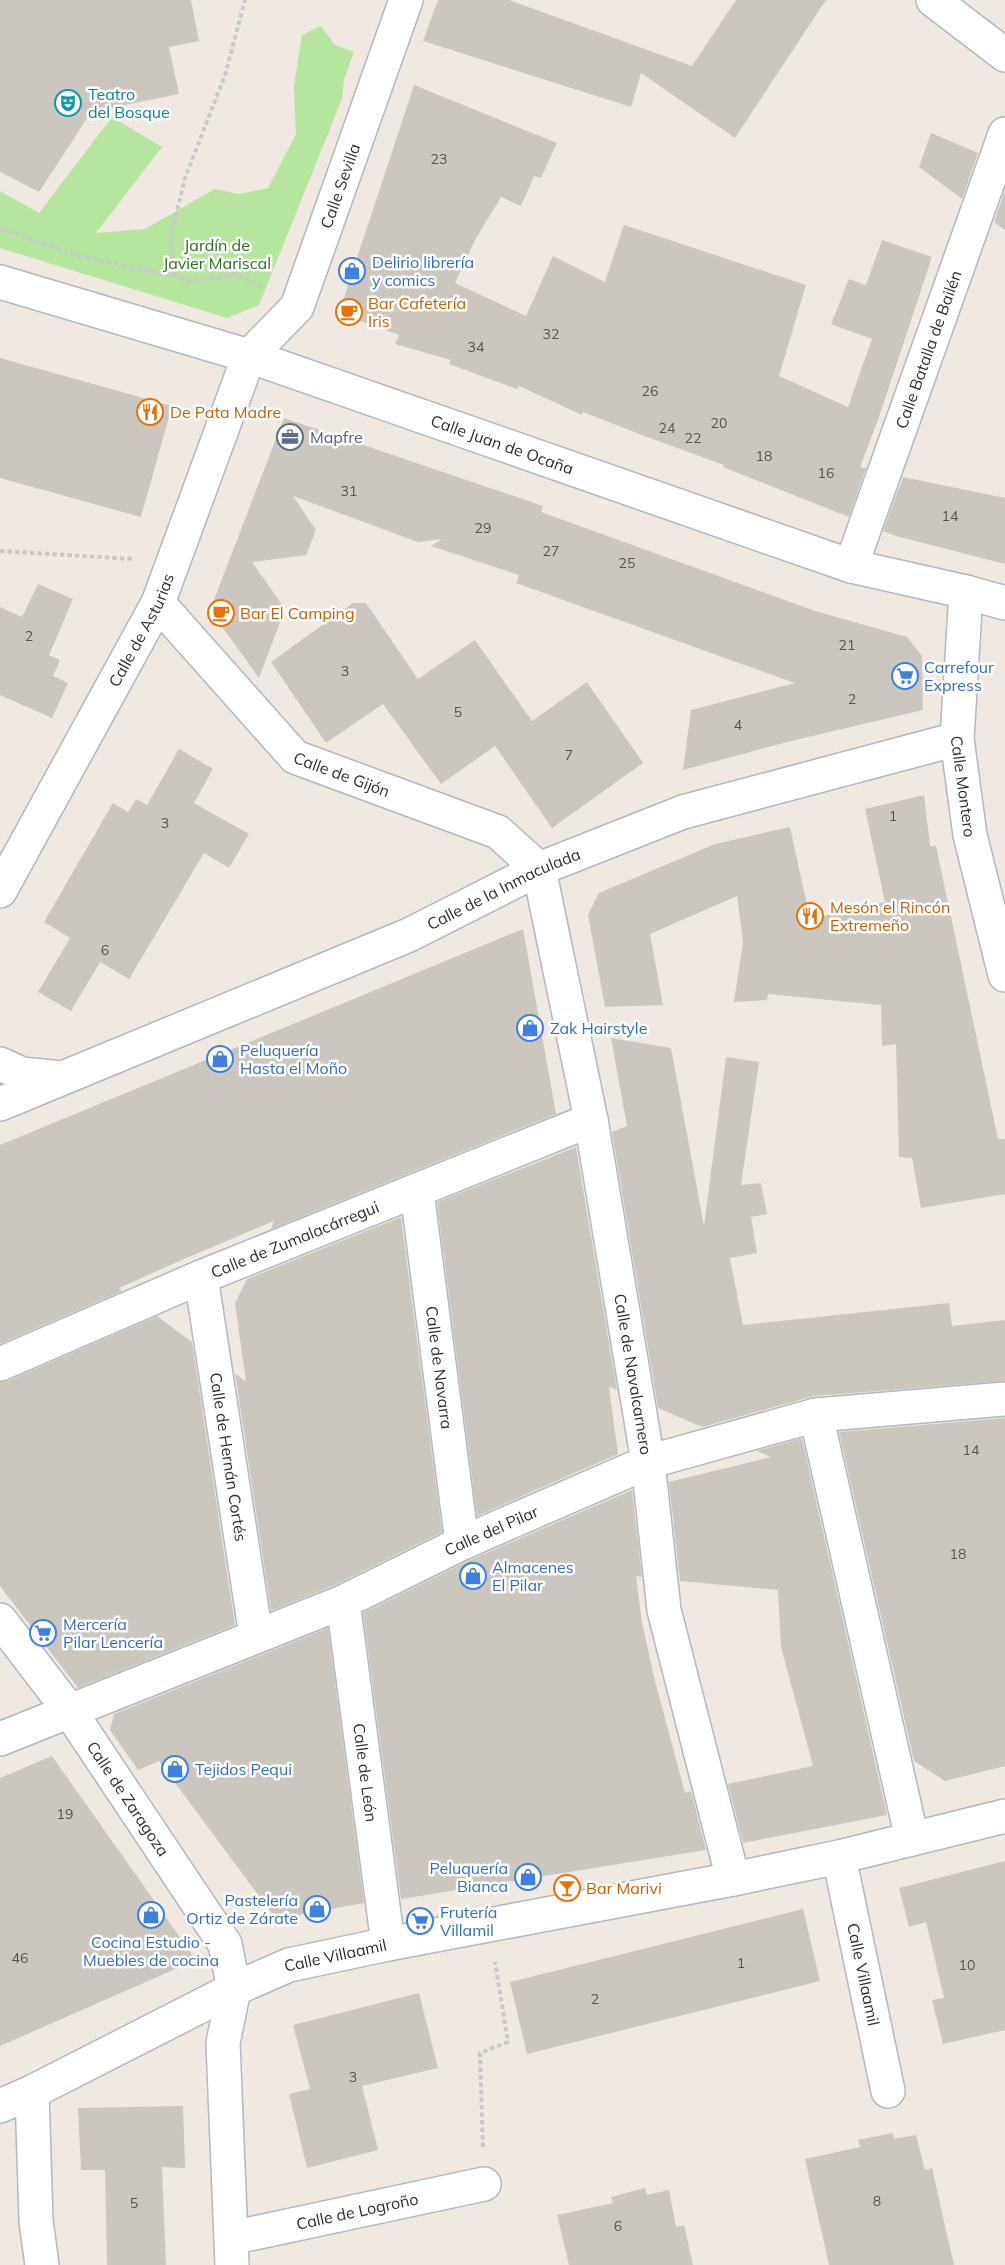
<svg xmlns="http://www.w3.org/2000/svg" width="1005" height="2265" font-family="Mulish,sans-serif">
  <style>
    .green { fill: #b6e59e }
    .building { fill: #cbc7bf }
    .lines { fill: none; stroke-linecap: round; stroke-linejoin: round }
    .street-casing { stroke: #b4b7c1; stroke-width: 36 }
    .path { stroke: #c9c9c9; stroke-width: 4; stroke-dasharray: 4.5 3; stroke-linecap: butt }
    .street { stroke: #fff; stroke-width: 33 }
    .labels { text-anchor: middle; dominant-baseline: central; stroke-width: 5; stroke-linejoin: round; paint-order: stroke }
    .number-label { font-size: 14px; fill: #555452 }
    .culture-label { font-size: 16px; fill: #0d838f; stroke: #fff; text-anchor: start }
    .street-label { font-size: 16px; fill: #2e2e2e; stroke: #fff }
    .park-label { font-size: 16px; fill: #2c6e1b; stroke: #fff }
    .shop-label { font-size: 16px; fill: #366cbe; stroke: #fff; text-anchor: start }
    .food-label { font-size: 16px; fill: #c56008; stroke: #fff; text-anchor: start }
    .service-label { font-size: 16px; fill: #4e5e75; stroke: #fff; text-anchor: start }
  </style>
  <rect width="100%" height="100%" fill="#efe9e1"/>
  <path class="green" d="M321,26L335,45L354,52L344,79L342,99L259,305L227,318L0,248V191L39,213L112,117L162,147L96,233L145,229L215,189L239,194L268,188L296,134L294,86L302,35Z"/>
  <path class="building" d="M0,0H191L199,41L169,47L179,94L91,112L39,192L0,172Z
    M438,0H509L692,66L736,0H826L735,138L641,73L631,107L423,41Z
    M414,85L557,143L541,178L534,176L521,206L501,197L475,240L455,283L526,316L553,256L605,282L624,225L806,285L779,376L848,407L872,339L831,324L849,279L866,285L882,240L932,257L878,420L860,467L866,468L849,517L723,467L724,465L647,437L583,412L582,415L519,386L517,389L449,364L451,360L395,344L399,335L339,313Z
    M931,133L978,153L962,199L919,167Z
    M1005,190V230L994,222Z
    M0,358L172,406L141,517L0,478Z
    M284,418L543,506L541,512L815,611L907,637L922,656L923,710L791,741L683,770L691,710L795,683L516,583L519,575L431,546L442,539L418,542L293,496L316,530L306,555L252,562L285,609L259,678L210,610Z
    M903,477L1005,498V564L896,536L883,531Z
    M38,584L73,599L49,655L60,660L53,676L68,683L52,718L0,695V607L22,617Z
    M353,603H366L418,679L475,640L532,721L587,682L643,763L552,828L495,746L441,784L383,704L326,743L271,662Z
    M179,749L213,769L194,803L249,834L229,868L204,853L129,979L100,962L71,1011L38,992L70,938L44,922L113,803L128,812L136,799L147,805Z
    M924,795L930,846H936L998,1139H1005V1194L921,1208L912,1158L899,1157L896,1044L882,1046L881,1005L768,994L767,1000L734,1002L743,942L737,896L650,934L663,1005L605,1007L588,915L599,893L715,844L790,827L810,919L885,902L865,809Z
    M523,929L556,1114L271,1229L274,1221L184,1259L119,1288L122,1291L0,1344V1145Z
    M611,1038L671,1048L704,1226L726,1057L759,1062L741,1185L761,1183L767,1214L751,1217L757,1253L730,1258L743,1325L949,1303L952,1326L1005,1320V1381L814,1396L702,1427L658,1408L612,1132L627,1126Z
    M576,1147L617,1390L609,1387L618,1454L477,1516L437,1202Z
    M401,1217L442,1532L335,1585L271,1611L235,1373L246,1382L235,1303L247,1279Z
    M157,1316L192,1342L235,1625L78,1688L0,1586V1382L7,1381Z
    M1005,1418V1766L945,1781L914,1761L839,1432Z
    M802,1438L887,1815L743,1843L728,1784L813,1766L781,1647L778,1590L680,1581L669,1482L771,1457L757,1451Z
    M632,1490L642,1577L636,1576L642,1622L654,1677L685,1793L691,1791L706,1850L401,1899L363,1613L470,1560Z
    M328,1628L364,1903L276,1919L159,1761L138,1770L110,1730L114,1714Z
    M52,1756L196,1960L0,2046V1778Z
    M1005,1861V2030L943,2044L932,2000L944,1998L926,1922L909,1927L899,1888Z
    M803,1909L820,1981L527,2054L510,1982Z
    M419,1993L438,2068L362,2086L378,2150L307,2168L289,2094L310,2089L293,2025Z
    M183,2106L185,2168L162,2167L166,2265H107L105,2170H81L78,2108Z
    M893,2133L894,2139L916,2135L925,2170L932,2168L954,2265H829L805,2159L860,2147L858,2140Z
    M645,2188L647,2195L669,2190L676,2227L684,2225L693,2265H569L557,2215L613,2203L611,2197Z"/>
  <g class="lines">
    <defs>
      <g id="street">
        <path d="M933,0L1005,55"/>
        <path id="s1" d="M0,282L249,356L851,566L966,592L1005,603"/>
        <path id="s2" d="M851,566L1005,134"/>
        <path id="s3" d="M966,592L957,739L970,835L1005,975"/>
        <path id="s4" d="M158,603L295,757L498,832L539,869"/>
        <path id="s5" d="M539,869L591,1120L648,1462L664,1610L733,1879"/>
        <path id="s6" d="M0,891L158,603L249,356L297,307L406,0"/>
        <path d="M0,1064L22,1074L61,1078"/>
        <path id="s7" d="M0,1104L409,935L539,869L683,812L957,739"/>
        <path id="s8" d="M417,1192L462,1543"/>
        <path id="s9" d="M201,1277L256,1636"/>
        <path id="s10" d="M0,1364L201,1277L591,1120"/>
        <path d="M816,1415L912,1839"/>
        <path id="s11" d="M343,1602L388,1944"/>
        <path id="s12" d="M0,1620L69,1710L225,1944L234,1989L223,2043L232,2265"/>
        <path id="s13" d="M0,1739L343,1602L462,1543L648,1462L816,1415L1005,1399"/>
        <path id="s14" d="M839,1857L888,2091"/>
        <path d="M32,2092L36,2221L42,2265"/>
        <path id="s15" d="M0,2106L32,2092L234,1989L289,1965L388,1944L733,1879L839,1857L1005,1816"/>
        <path id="s16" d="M231,2238L484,2184"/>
      </g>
    </defs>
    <use href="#street" class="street-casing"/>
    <path class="path" d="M0,228L79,256L174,276L189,282L237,274L263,288
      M174,276L170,240L185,178L225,75L245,0
      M0,551L134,559
      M483,2147L480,2053L508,2042L495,1962"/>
    <use href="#street" class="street"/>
  </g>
  <defs>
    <symbol id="theatre-ring" viewBox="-11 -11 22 22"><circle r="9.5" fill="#fff" stroke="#0f9aa8" stroke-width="1.5"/><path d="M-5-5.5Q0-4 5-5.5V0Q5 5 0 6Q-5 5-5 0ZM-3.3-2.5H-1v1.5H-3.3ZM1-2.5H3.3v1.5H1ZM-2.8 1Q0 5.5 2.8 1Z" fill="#0f9aa8"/></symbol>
    <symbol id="shop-ring" viewBox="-11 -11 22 22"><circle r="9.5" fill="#fff" stroke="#3f7fe0" stroke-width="1.5"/><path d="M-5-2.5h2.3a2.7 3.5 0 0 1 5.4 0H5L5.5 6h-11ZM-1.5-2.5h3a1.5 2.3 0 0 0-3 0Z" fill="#3f7fe0"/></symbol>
    <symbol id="cafe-ring" viewBox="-11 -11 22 22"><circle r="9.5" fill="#fff" stroke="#e8710a" stroke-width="1.5"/><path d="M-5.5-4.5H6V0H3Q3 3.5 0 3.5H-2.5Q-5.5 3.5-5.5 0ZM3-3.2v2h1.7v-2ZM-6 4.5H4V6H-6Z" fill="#e8710a"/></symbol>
    <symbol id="restaurant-ring" viewBox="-11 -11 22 22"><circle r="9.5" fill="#fff" stroke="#e8710a" stroke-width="1.5"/><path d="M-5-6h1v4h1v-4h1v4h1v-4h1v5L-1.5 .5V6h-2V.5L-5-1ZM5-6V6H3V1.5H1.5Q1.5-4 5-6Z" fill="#e8710a"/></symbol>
    <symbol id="office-ring" viewBox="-11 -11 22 22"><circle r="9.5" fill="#fff" stroke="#5c6f8a" stroke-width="1.5"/><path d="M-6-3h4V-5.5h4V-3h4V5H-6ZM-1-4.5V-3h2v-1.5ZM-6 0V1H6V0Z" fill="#5c6f8a"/></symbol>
    <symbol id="supermarket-ring" viewBox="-11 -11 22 22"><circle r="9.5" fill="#fff" stroke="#3f7fe0" stroke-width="1.5"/><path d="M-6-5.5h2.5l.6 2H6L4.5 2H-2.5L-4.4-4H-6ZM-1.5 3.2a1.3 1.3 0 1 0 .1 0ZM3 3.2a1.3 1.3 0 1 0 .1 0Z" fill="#3f7fe0"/></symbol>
    <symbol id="bar-ring" viewBox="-11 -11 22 22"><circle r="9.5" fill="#fff" stroke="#e8710a" stroke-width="1.5"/><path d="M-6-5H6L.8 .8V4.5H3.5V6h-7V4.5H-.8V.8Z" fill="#e8710a"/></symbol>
  </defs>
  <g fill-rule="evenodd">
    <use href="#theatre-ring" x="53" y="88" width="30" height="30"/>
    <use href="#shop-ring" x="337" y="256" width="30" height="30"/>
    <use href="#cafe-ring" x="334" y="297" width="30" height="30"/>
    <use href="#restaurant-ring" x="135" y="397" width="30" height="30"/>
    <use href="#office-ring" x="275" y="422" width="30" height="30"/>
    <use href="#cafe-ring" x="206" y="598" width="30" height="30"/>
    <use href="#supermarket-ring" x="890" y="661" width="30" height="30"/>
    <use href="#restaurant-ring" x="795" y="901" width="30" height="30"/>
    <use href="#shop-ring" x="515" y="1013" width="30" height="30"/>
    <use href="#shop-ring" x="205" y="1044" width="30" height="30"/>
    <use href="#shop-ring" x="458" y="1561" width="30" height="30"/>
    <use href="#supermarket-ring" x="28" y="1618" width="30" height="30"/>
    <use href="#shop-ring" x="160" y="1754" width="30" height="30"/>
    <use href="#shop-ring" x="513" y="1862" width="30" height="30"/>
    <use href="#bar-ring" x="552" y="1873" width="30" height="30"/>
    <use href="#shop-ring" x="302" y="1894" width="30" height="30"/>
    <use href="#shop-ring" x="136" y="1900" width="30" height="30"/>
    <use href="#supermarket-ring" x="405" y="1906" width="30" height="30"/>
  </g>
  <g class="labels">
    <g class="number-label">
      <text x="439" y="159">23</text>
      <text x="551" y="334">32</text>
      <text x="476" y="347">34</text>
      <text x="650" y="391">26</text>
      <text x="719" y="423">20</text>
      <text x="667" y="428">24</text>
      <text x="693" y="438">22</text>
      <text x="764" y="456">18</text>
      <text x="826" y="473">16</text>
      <text x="349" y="491">31</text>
      <text x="950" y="516">14</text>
      <text x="483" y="528">29</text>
      <text x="551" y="551">27</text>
      <text x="627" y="563">25</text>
      <text x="29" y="636">2</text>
      <text x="847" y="645">21</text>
      <text x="345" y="671">3</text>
      <text x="852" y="699">2</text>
      <text x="458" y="712">5</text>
      <text x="738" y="725">4</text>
      <text x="569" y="755">7</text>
      <text x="893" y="816">1</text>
      <text x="165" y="823">3</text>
      <text x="105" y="950">6</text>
      <text x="971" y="1450">14</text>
      <text x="958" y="1554">18</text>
      <text x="65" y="1814">19</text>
      <text x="20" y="1958">46</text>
      <text x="741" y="1963">1</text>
      <text x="967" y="1965">10</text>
      <text x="595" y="1999">2</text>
      <text x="353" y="2077">3</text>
      <text x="877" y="2201">8</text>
      <text x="134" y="2203">5</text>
      <text x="618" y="2226">6</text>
    </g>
    <g class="culture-label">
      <text x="88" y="94">Teatro<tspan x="88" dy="18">del Bosque</tspan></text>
    </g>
    <g class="street-label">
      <text stroke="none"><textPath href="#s6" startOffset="789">Calle Sevilla</textPath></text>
      <text stroke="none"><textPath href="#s2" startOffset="230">Calle Batalla de Bailén</textPath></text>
      <text stroke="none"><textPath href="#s1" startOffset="528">Calle Juan de Ocaña</textPath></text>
      <text stroke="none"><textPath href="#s6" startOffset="297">Calle de Asturias</textPath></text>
      <text stroke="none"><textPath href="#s4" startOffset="256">Calle de Gijón</textPath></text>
      <text stroke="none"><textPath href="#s3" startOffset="195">Calle Montero</textPath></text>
      <text stroke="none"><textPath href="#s7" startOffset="548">Calle de la Inmaculada</textPath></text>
      <text stroke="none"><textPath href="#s10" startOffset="320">Calle de Zumalacárregui</textPath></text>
      <text stroke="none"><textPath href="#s8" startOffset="177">Calle de Navarra</textPath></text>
      <text stroke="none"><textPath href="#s5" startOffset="514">Calle de Navalcarnero</textPath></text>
      <text stroke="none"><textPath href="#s9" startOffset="182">Calle de Hernán Cortés</textPath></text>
      <text stroke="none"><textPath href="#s13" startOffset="534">Calle del Pilar</textPath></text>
      <text stroke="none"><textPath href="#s11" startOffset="172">Calle de León</textPath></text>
      <text stroke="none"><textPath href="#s12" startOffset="220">Calle de Zaragoza</textPath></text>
      <text stroke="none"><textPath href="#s15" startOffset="369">Calle Villaamil</textPath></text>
      <text stroke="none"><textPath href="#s14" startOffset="120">Calle Villaamil</textPath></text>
      <text stroke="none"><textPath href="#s16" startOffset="129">Calle de Logroño</textPath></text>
    </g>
    <g class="park-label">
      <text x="217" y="245">Jardín de<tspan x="217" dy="18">Javier Mariscal</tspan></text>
    </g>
    <g class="shop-label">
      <text x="372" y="262">Delirio librería<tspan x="372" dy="18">y comics</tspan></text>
      <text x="924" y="667">Carrefour<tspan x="924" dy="18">Express</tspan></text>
      <text x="550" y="1028">Zak Hairstyle</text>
      <text x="240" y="1050">Peluquería<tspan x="240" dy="18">Hasta el Moño</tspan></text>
      <text x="492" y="1567">Almacenes<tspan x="492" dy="18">El Pilar</tspan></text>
      <text x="63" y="1624">Mercería<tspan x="63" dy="18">Pilar Lencería</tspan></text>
      <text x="195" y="1769">Tejidos Pequi</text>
      <text x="508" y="1868" text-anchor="end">Peluquería<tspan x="508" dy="18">Bianca</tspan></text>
      <text x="298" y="1900" text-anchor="end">Pastelería<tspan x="298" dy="18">Ortiz de Zárate</tspan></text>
      <text x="440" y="1912">Frutería<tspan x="440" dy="18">Villamil</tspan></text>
      <text x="151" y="1942" text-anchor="middle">Cocina Estudio -<tspan x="151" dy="18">Muebles de cocina</tspan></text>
    </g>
    <g class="food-label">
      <text x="368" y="303">Bar Cafetería<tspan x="368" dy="18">Iris</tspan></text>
      <text x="170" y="412">De Pata Madre</text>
      <text x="240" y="613">Bar El Camping</text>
      <text x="830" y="907">Mesón el Rincón<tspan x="830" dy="18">Extremeño</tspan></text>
      <text x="586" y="1888">Bar Marivi</text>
    </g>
    <g class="service-label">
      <text x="310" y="437">Mapfre</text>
    </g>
  </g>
</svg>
